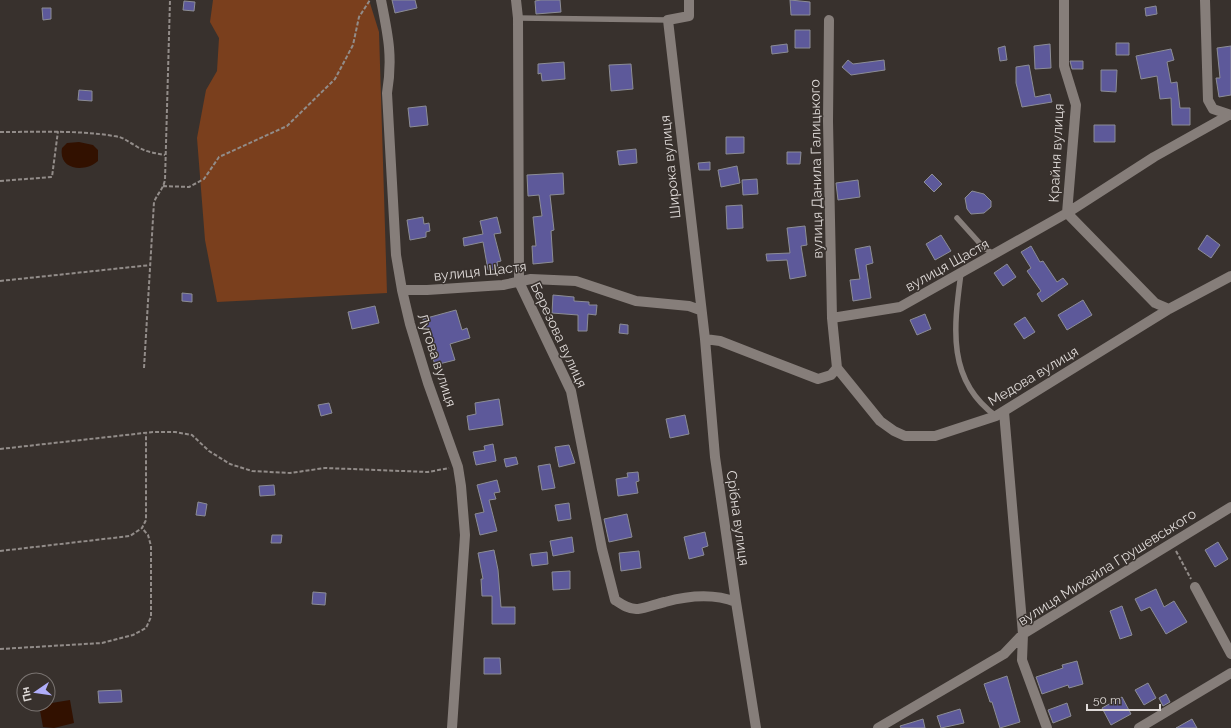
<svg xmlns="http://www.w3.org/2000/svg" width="1231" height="728" font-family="Raleway,sans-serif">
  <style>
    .green { fill: #7a3f1d }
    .water { fill: #321100 }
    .building { fill: #5d599a; stroke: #8c8d95 }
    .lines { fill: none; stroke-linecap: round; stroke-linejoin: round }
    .path { stroke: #928c89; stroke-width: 2; stroke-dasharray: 4 2; stroke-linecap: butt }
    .service { stroke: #867e7a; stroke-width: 5.5 }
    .minor { stroke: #867e7a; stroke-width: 10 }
    .labels { text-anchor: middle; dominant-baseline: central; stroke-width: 3; stroke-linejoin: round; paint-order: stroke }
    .street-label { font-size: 14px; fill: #ded9d7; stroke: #38312d }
  </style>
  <rect width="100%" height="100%" fill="#38312d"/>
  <path class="green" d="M213,0H369L379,32L387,293L217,302L205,240L197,138L206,90L217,71L219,38L210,22Z"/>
  <path class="water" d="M79,142L93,145L98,150V161C85,173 58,170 62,148L67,143Z
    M70,700L74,723L54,728L43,727L39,705Z"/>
  <path class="building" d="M392,0H415L417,8L395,13Z
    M541,0H560L561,12L536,14L535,1Z
    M790,0L810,2V15H791Z
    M184,1L195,2L194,11L183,10Z
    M1156,6L1157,14L1146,16L1145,8Z
    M42,8H51V19L43,20Z
    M795,30H810V48H795Z
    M1116,43H1129V55H1116Z
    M787,44L788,52L772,54L771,46Z
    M1050,44L1051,68L1035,69L1034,46Z
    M1005,46L1007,60L1000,61L998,48Z
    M1231,46V95L1219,97L1216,78H1220L1217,48Z
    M1171,49L1174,60L1167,62L1171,83L1177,82L1180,108H1190V125H1172L1171,98L1160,99L1157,76L1141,79L1136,56Z
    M848,60L853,64L884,60L885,70L851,75L842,67Z
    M1070,61H1083V69H1072Z
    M564,62L565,79L542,81L541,73L538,74V64Z
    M631,64L633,89L611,91L609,65Z
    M1029,65L1035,97L1050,94L1052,102L1022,107L1016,83V67Z
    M1101,70H1117L1116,92L1101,91Z
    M79,90L92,91V101L78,100Z
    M426,106L428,125L410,127L408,108Z
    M1094,125H1115V142H1094Z
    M726,137H744V153L726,154Z
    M636,149L637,163L619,165L617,151Z
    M787,152H801L800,164H787Z
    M710,162V170H699L698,163Z
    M737,166L740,183L721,187L718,170Z
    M563,173L564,194L550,195L554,230L551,231L553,262L533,264L532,246H536L533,217L542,216L539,195L528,196L527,175Z
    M932,174L942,184L934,192L924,182Z
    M757,179L758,194L743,195L742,180Z
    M858,180L860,197L838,200L836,183Z
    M972,191L984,194L991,201V207L984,213L971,214L967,209L965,198Z
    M742,205L743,228L727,229L726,206Z
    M423,217L424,224L429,223L430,231L426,232V237L410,240L407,220Z
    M497,217L501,233L494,234L501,261L497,262L498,269L488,270L483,242L464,246L463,238L483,234L480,221Z
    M805,226L807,245L801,246L806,276L790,279L787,260L767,261L766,254L790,253L787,228Z
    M941,235L951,251L935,260L926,244Z
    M1207,235L1220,245L1211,258L1198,249Z
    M870,246L873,263L866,265L871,298L853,301L850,280L860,279L855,249Z
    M1031,246L1040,262L1043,261L1057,282L1063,278L1068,284L1042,302L1037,294L1041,291L1027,271L1031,268L1021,252Z
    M1007,264L1016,277L1003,286L994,273Z
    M182,293L192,294V302L182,301Z
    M553,295L574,297V301L589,302V305H597L596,315L588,314L587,331H578V315L552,313Z
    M1083,300L1092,315L1067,330L1058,315Z
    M375,306L379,323L352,329L348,312Z
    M456,310L462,330L467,328L470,338L450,344L455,360L435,365L431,352L435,350L429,333H427L423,319Z
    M925,314L931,329L917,335L910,320Z
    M1025,317L1035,332L1024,339L1014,324Z
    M620,324L628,325V334L619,333Z
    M499,399L503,425L469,430L467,416L476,414L475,403Z
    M329,403L332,413L321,416L318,405Z
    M685,415L689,434L670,438L666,419Z
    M493,444L496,461L476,465L473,452L485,450L484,446Z
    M569,445L575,463L559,467L555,447Z
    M516,457L518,464L506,467L504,459Z
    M550,464L555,488L542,490L538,466Z
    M638,472L639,481L636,482L638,493L618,496L616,479L628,477L627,473Z
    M497,480L500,492L494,493L496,499L489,500L497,531L480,535L475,514L484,512L477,485Z
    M274,485L275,495L260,496L259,486Z
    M198,502L207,504L205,516L196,515Z
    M569,503L571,519L558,521L555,505Z
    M627,514L632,537L609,542L604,519Z
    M705,532L708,546L702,548L704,555L689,559L684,537Z
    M272,535H282L281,543H271Z
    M572,537L574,552L553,556L550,541Z
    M1218,542L1228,559L1215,567L1205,550Z
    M494,550L498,570L501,607H515V624H492V596H482L481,579H483L478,553Z
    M639,551L641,568L621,571L619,553Z
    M547,552L548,564L532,566L530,554Z
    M570,571V589L553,590L552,572Z
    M1156,589L1164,607L1174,601L1187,622L1166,634L1150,607L1141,611L1135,599Z
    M313,592L326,593L325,605L312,604Z
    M1122,606L1132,635L1120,639L1110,611Z
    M484,658H500L501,674H484Z
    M1077,661L1083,684L1069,688L1068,685L1042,694L1036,677L1063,668L1062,665Z
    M1007,676L1020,722L1000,728L992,702H990L984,684Z
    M1148,683L1156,698L1144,705L1135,690Z
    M121,690L122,702L99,703L98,691Z
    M1166,694L1170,702L1163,706L1159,698Z
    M1122,697L1131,714L1111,725L1102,708Z
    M1067,703L1071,716L1053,723L1048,710Z
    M960,709L964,723L941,728L937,716Z
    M923,719L925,728H901L900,726Z
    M1192,719L1197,728H1176Z"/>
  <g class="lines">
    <path class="path" d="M0,132C38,132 76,130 114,136C124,137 128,142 136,146C145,152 155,153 165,155
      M0,181L52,177L58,131
      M163,186L189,187L204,179L219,157L287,126L335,79L353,45L359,17L370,0
      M0,281L151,265
      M144,368L154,202C158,193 163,189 165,180L170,0
      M0,449L153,432H175L192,435L209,451L230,464L252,471L290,473L325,468L428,472L449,468
      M0,551L130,536L142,528L146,520V432
      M1176,551L1191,579
      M0,649L102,643L133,635L146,628L151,617V546L148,535L142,528"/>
    <path class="service" d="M518,18L668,20
      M957,218L984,248L994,254
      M961,273C954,326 946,380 996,416"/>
    <path class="minor" d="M381,0C388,35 393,57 387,93L396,255L402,290L410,324L428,383L458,467L461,486L465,535L452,728
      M516,0L518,18L519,282L571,391L602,549L615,600C621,604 629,610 638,609C646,608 656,604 665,602C687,596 713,593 736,602
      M689,0V16L668,20L705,339L715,457L736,602L756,728
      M1064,0V66L1076,105L1067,213
      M1205,0L1208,100L1213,109L1231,115
      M829,20L828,121L832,318L837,368L880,421L894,431L905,436H935L996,416L1169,309L1231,276
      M1067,213L1155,303L1169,309
      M402,290H427L503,285L531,279L576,281L636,301L689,306L700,310
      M832,318L900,307L1067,213L1154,157L1229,115
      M705,339L720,341L818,379L831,375L837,368
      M1004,412L1023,634L1022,660L1047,728
      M1195,587L1231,654
      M878,728L1004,654L1023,634L1231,507
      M1139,728L1231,673"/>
  </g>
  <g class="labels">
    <g class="street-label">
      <text transform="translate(1056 153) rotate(-87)">Крайня вулиця</text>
      <text transform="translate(670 167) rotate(-96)">Широка вулиця</text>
      <text transform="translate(816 169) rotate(-91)">вулиця Данила Галицького</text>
      <text transform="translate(947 265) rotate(-29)">вулиця Щастя</text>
      <text transform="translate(480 271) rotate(-6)">вулиця Щастя</text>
      <text transform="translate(559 335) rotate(65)">Березова вулиця</text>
      <text transform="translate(437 360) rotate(72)">Лугова вулиця</text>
      <text transform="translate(1033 376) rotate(-31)">Медова вулиця</text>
      <text transform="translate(738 518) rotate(82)">Срібна вулиця</text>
      <text transform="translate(1107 567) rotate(-32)">вулиця Михайла Грушевського</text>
    </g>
  </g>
  <g transform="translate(36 692) rotate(257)"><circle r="19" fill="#38312d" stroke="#7a7471"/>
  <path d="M0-3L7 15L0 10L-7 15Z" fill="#b0aefa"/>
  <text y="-6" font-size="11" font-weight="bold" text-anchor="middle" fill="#ded9d7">Пн</text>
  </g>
  <path d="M1087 704v6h73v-6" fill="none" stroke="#ded9d7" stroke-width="2"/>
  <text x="1093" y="704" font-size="12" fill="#ded9d7" stroke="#38312d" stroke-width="3" paint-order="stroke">50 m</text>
</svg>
